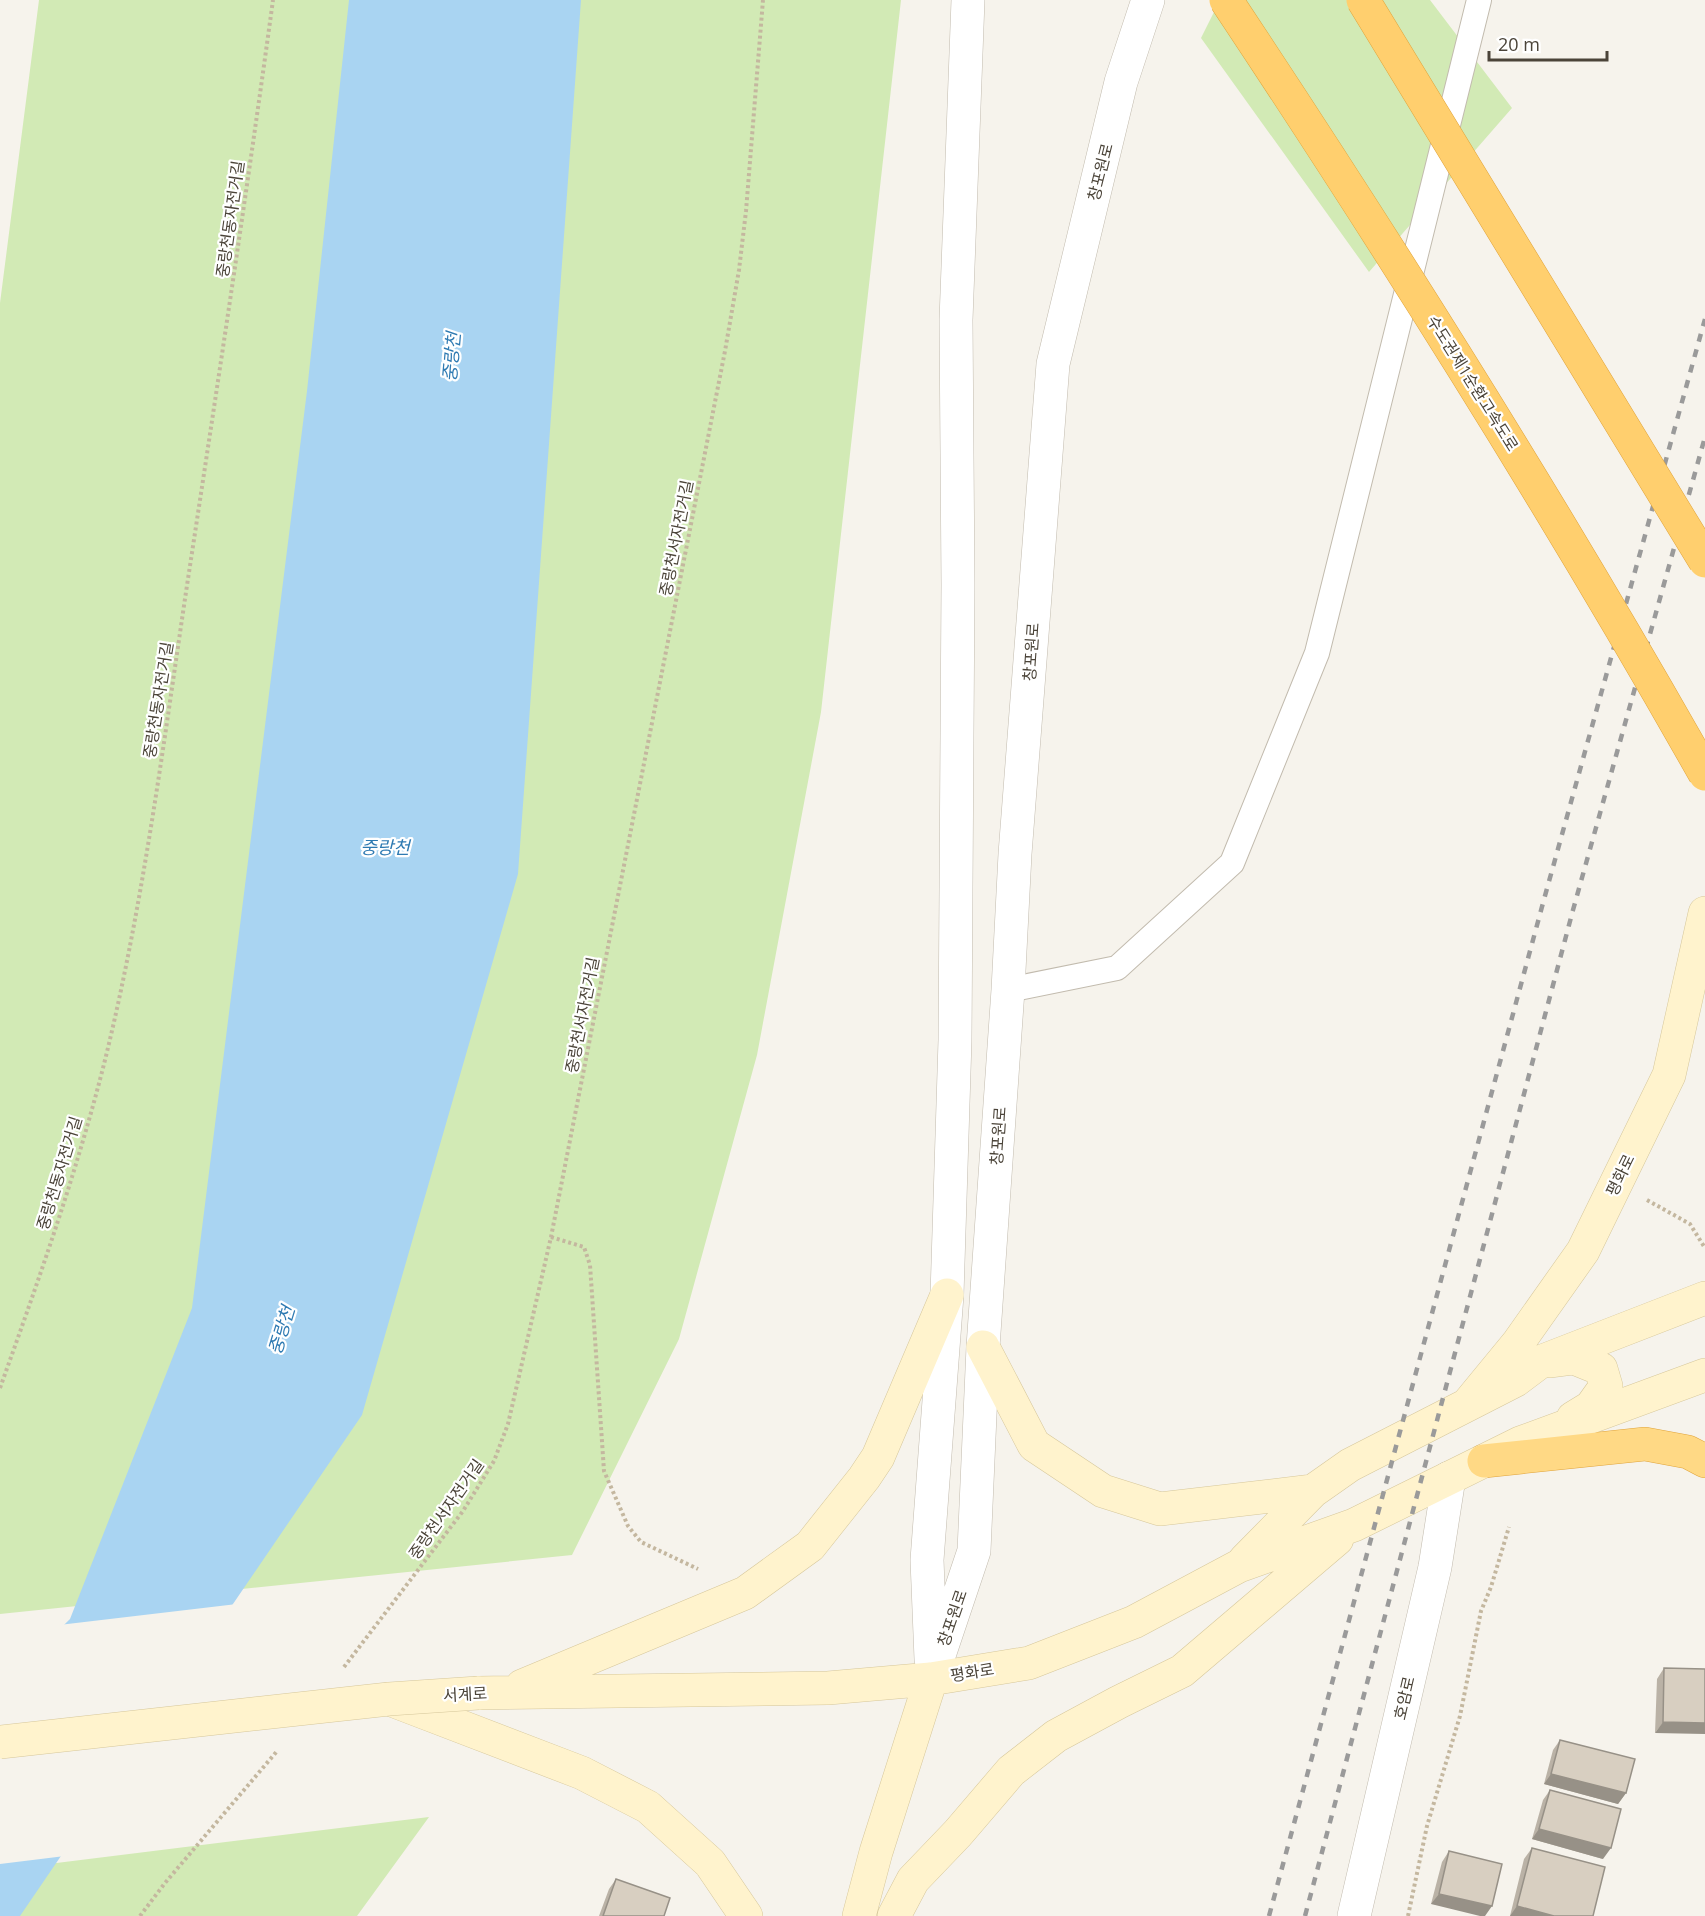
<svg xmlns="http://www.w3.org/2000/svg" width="1705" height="1916" font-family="'Open Sans','Noto Sans KR',sans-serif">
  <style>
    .green { fill: #d2eab5 }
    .water { fill: #a9d4f2 }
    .pier { fill: #f6f3ec }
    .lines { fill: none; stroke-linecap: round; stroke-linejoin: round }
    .service-casing { stroke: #c2bbae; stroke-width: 26 }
    .minor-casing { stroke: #c2bbae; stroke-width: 34 }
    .tertiary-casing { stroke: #c2bbae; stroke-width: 34 }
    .secondary-casing { stroke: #d6c79b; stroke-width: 34 }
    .trunk-casing { stroke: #e0a43c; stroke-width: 34 }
    .path { stroke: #c4b79f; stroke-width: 4; stroke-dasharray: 3 3; stroke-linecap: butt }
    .service { stroke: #fff; stroke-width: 24 }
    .minor { stroke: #fff; stroke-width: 33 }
    .tertiary { stroke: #fff; stroke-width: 33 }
    .secondary { stroke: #fff3cd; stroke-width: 33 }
    .trunk { stroke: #ffd985; stroke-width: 33 }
    .rail { stroke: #9a9a9a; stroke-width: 4.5; stroke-dasharray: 8 8; stroke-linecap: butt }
    .secondary-bridge-casing { stroke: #d6c79b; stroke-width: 34; stroke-linecap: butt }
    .motorway-bridge-casing { stroke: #e0a43c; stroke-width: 34; stroke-linecap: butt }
    .secondary-bridge { stroke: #fff3cd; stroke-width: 33 }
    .motorway-bridge { stroke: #ffcf6e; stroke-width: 33 }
    .wall { fill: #bab2a6 }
    .shaded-wall { fill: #979187 }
    .building { fill: #d8cfc1; stroke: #979187; stroke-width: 1.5 }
    .labels { text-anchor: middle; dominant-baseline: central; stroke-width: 4.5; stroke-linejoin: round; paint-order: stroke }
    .street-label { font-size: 16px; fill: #4b4439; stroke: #fff }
    .water-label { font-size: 18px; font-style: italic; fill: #2e7ab2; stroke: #fff }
  </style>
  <rect width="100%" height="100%" fill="#f6f3ec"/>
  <path class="green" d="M39,0H901L821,712L757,1055L679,1339L572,1555L0,1614V303Z
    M1220,0H1430L1512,108L1369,272L1201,38Z
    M429,1817L357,1916H0V1870Z"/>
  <path class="water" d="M349,0H581L518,874L362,1415L20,1916H0V1688L70,1619L192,1308L307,391Z"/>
  <path class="pier" d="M237,1604L65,1856L0,1864V1684L59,1625Z"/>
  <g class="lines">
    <defs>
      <path id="service" d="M1008,990L1117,968L1232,863L1317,653L1479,0"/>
      <path id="minor" d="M1354,1916L1435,1567L1449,1478"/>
      <path id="tertiary" d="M931,1659L927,1560L947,1295L955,1040L958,585L956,320L968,0
        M931,1679L974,1551L983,1347L1008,990L1015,854L1053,364L1121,82L1148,0"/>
      <path id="secondary" d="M983,1347L1034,1445L1103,1491L1160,1509L1313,1491
        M1551,1361L1574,1358L1601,1369L1606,1386L1591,1407L1573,1418
        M1467,1405L1518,1343L1583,1251L1669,1075L1705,913
        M1245,1560L1313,1491L1350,1465L1516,1380L1540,1362L1705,1298
        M522,1686L745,1593L810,1546L864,1478L878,1457L947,1295
        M478,1693L828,1688L931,1679L1029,1663L1134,1622L1239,1566L1354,1525L1520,1443L1705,1375
        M389,1699L582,1773L648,1807L710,1863L746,1916
        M859,1916L876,1852L931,1679
        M894,1916L913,1880L958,1833L1011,1771L1056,1736L1119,1702L1182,1671L1337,1539"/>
      <path id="trunk" d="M1484,1461L1645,1444L1688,1452L1705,1461"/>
    </defs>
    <use href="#service" class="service-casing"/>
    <use href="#minor" class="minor-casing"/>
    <use href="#tertiary" class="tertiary-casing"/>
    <use href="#secondary" class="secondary-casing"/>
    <use href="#trunk" class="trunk-casing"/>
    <path class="path" d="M1647,1200L1690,1224L1705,1248
      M551,1237L584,1247L590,1265L604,1471L628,1526L641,1542L698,1569
      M0,1388C39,1279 78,1169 106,1056C143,904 163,747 186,592C216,395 246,198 273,0
      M344,1667L463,1511L494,1461L508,1424L551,1237L725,351L739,270L746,211L763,0
      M140,1916L165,1883L278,1750
      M1408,1916L1427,1826L1460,1716L1481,1611L1491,1587L1509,1527"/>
    <use href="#service" class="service"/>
    <use href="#minor" class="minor"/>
    <use href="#tertiary" class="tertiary"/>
    <use href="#secondary" class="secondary"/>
    <use href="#trunk" class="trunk"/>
    <path class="rail" d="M1269,1916L1543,903L1705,319
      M1305,1916L1573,910L1705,437"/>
    <defs>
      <path id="secondary-bridge" d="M0,1742L389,1699L478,1693"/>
      <path id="motorway-bridge" d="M1226,0C1394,253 1556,510 1705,774
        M1363,0L1705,561"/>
    </defs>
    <use href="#secondary-bridge" class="secondary-bridge-casing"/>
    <use href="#motorway-bridge" class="motorway-bridge-casing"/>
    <use href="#secondary-bridge" class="secondary-bridge"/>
    <use href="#motorway-bridge" class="motorway-bridge"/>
  </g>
  <path class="wall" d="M1664,1668L1705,1669L1655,1733L1657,1679Z
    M1560,1740L1626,1793L1618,1804L1544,1784L1553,1750Z
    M1550,1790L1603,1859L1532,1839L1543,1800Z
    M1532,1848L1593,1916H1510L1524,1859Z
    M1449,1851L1492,1906L1431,1904L1442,1862Z
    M616,1879L664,1916H599L609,1889Z"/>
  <path class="shaded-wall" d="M1663,1722L1705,1723V1734L1655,1733Z
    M1551,1774L1626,1793L1618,1804L1544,1784Z
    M1539,1829L1611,1848L1603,1859L1532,1839Z
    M1439,1894L1492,1906L1485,1916H1480L1431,1904Z
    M1517,1906L1554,1916H1510Z"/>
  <path class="building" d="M1664,1668L1705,1669V1723L1663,1722Z
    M1560,1740L1635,1759L1626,1793L1551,1774Z
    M1550,1790L1621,1809L1611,1848L1539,1829Z
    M1532,1848L1605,1867L1593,1916H1554L1517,1906Z
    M1449,1851L1502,1864L1492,1906L1439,1894Z
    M616,1879L670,1898L664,1916H603Z"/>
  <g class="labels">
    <g class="street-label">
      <text transform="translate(1100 172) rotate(-76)">창포원로</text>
      <text transform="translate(230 219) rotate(-82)">중랑천동자전거길</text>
      <text transform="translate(1473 383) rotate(58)">수도권제1순환고속도로</text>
      <text transform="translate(676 538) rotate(-79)">중랑천서자전거길</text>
      <text transform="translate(1031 652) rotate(-86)">창포원로</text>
      <text transform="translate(158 700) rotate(-81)">중랑천동자전거길</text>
      <text transform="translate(582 1015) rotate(-79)">중랑천서자전거길</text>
      <text transform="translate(998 1136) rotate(-86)">창포원로</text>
      <text transform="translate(59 1173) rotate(-73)">중랑천동자전거길</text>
      <text transform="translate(1620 1175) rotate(-64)">평화로</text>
      <text transform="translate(446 1509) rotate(-55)">중랑천서자전거길</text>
      <text transform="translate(952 1618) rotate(-71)">창포원로</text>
      <text transform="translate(972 1672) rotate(-9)">평화로</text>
      <text transform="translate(465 1694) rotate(-3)">서계로</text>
      <text transform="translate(1404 1698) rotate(-77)">호암로</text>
    </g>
    <g class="water-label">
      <text transform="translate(451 357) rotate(-85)">중랑천</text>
      <text x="385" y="847">중랑천</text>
      <text transform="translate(281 1330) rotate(-73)">중랑천</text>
    </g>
  </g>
  <path d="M1489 51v9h118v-9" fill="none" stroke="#4b4439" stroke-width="3"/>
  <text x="1498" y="51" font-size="18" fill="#4b4439" stroke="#ffffff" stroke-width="4.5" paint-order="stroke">20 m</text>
</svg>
